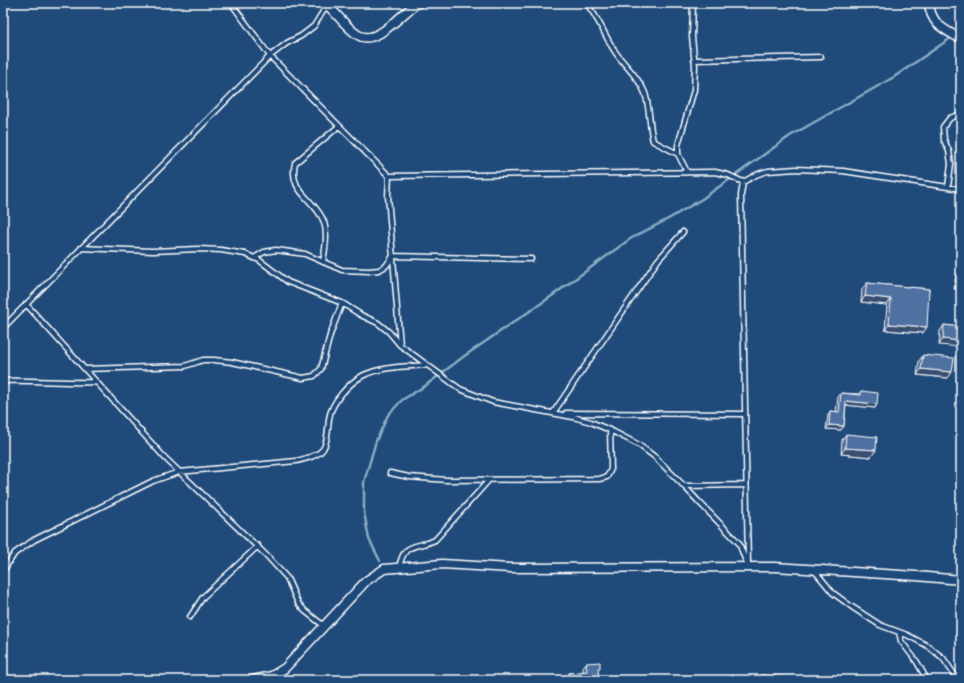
<svg xmlns="http://www.w3.org/2000/svg" width="964" height="683" font-family="Kalam,sans-serif">
  <style>
    .lines { fill: none; stroke-linecap: round; stroke-linejoin: round }
    .stream { stroke: #8cacc4; stroke-width: 2.5 }
    .service-casing { stroke: #fff; stroke-width: 7 }
    .minor-casing { stroke: #fff; stroke-width: 11 }
    .service { stroke: #1f4a7a; stroke-width: 4 }
    .minor { stroke: #1f4a7a; stroke-width: 8 }
    .wall { fill: #45618a; stroke: #fff }
    .shaded-wall { fill: #384f71; stroke: #fff }
    .building { fill: #5071a1; stroke: #fff }
  </style>
  <rect width="100%" height="100%" fill="#1f4a7a"/>
  <filter id="ink" filterUnits="userSpaceOnUse"><feTurbulence type="fractalNoise" baseFrequency=".025" numOctaves="2"/><feDisplacementMap in="SourceGraphic" scale="8" xChannelSelector="R" yChannelSelector="G"/><feConvolveMatrix kernelMatrix="1 2 1 2 8 2 1 2 1" color-interpolation-filters="sRGB"/></filter>
  <g filter="url(#ink)">
    <g class="lines">
      <path class="stream" d="M380,561L369,539L364,512V482L376,441L388,415L402,400L425,386L463,357L549,298L630,239L670,218L702,199L790,136L894,77L961,31"/>
      <defs>
        <path id="service" d="M231,3L270,56L389,176L715,172L728,175L743,182
          M586,3C599,18 605,37 616,53C625,66 639,77 645,93C650,108 649,125 653,141L678,154
          M694,60L821,57
          M687,172L678,154V145L694,90L695,66L692,37L693,3
          M389,176L388,196L400,345
          M743,182L741,195L748,563
          M743,182L758,174L768,171L796,169L843,171L961,189
          M948,187L951,164L949,151L944,140L943,127L950,118L961,114
          M81,248L153,251L198,249L221,250L245,254L259,260L288,282L342,303L361,315L378,323L389,332L400,345L460,389L493,402L573,417L591,422L614,432L639,445L655,457L684,486L698,501L739,543L748,567
          M254,258L264,252L276,250L305,254L342,270L369,271L379,270L386,266L393,256L531,259
          M323,262C325,250 328,234 324,222C315,198 288,193 295,163L339,126
          M26,304L165,458L268,557L287,578L298,603L305,611L324,626
          M3,328L270,56L287,43L301,36L314,26L327,5
          M85,369L185,366L203,360H214L232,362L303,378L314,376L321,369L330,335L342,303
          M3,381C34,380 65,383 96,382
          M553,413L658,260L683,232
          M566,413L745,414
          M390,473L409,477L447,480L599,479L607,477L611,469L610,430
          M684,486L746,485
          M399,568C404,541 415,549 435,540L489,480
          M814,570L833,593L852,607L880,625L907,635L928,646L943,658L958,680
          M3,571L15,553L34,540L153,481L179,472L296,461C305,459 318,456 323,449C328,442 328,427 329,419C331,402 350,382 364,375C383,366 407,367 427,365
          M190,617L203,597L258,546
          M899,632L901,641L917,662L927,680"/>
        <path id="minor" d="M929,3C931,25 944,29 961,39
          M327,5C336,13 349,30 358,35C377,47 403,11 418,3
          M253,680L272,676L285,668L366,581L384,569L442,564L510,568L775,567L916,576L961,580"/>
      </defs>
      <use href="#service" class="service-casing"/>
      <use href="#minor" class="minor-casing"/>
      <use href="#service" class="service"/>
      <use href="#minor" class="minor"/>
    </g>
    <path class="wall" d="M960,269L961,289H954L956,275Z
      M867,283L929,289L923,333L885,330L887,305L861,302L862,289Z
      M944,325L961,327L939,345L940,331Z
      M923,355L948,378L917,375L919,361Z
      M861,391L877,404L875,408L846,405L844,426L841,430L826,429L828,415L830,411L836,412L838,397L841,393L859,394Z
      M846,434L871,457L841,454L842,440Z
      M586,663L598,672L599,680H567V677L569,673L583,672V667Z
      M761,675L792,680H758Z"/>
    <path class="shaded-wall" d="M958,283H961V289H954Z
      M865,296L891,299L887,305L861,302Z
      M889,324L927,327L923,333L885,330Z
      M943,339L961,341V347L939,345Z
      M921,369L952,372L948,378L917,375Z
      M846,401L877,404L875,408L843,405Z
      M829,425L844,426L841,430L826,429Z
      M845,448L876,450L871,457L841,454Z"/>
    <path class="building" d="M960,269H961V283H958Z
      M867,283L929,289L927,327L889,324L891,299L865,296Z
      M944,325L961,327V341L943,339Z
      M923,355L954,358L952,372L921,369Z
      M861,391L878,393L877,404L846,401L844,426L829,425L830,411L839,412L841,393L861,395Z
      M846,434L877,437L876,450L845,448Z
      M600,662V668H598L599,680H570L569,673L587,671L586,663Z
      M761,675L793,677L792,680H761Z"/>
  </g>
  <rect width="964" height="683" fill="none" stroke="#1f4a7a" stroke-width="16"/>
  <rect x="8" y="8" width="948" height="667" fill="none" stroke="#fff" stroke-width="1.5" filter="url(#ink)"/>
</svg>
